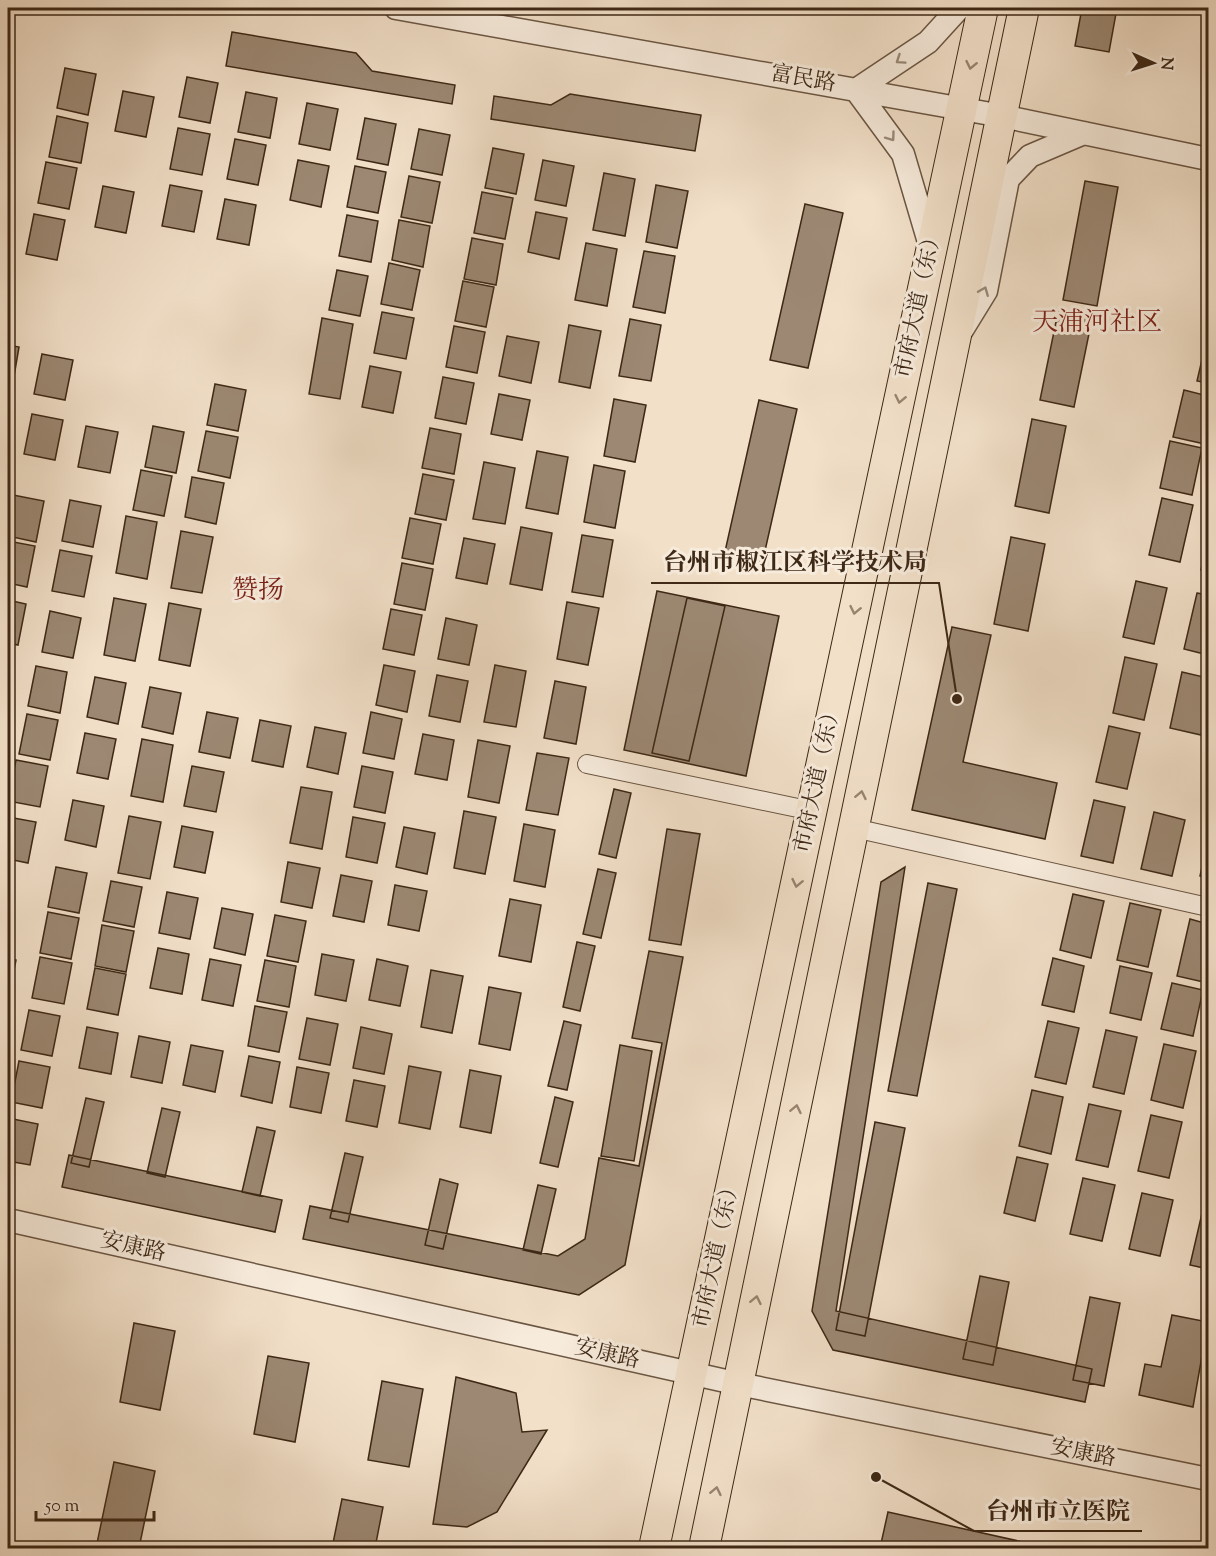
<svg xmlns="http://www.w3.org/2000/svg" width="1216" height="1556" font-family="'Sorts Mill Goudy','Noto Serif SC',serif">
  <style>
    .building { fill: #9c8873; stroke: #3e2816; stroke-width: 1.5 }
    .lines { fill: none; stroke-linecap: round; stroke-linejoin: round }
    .minor-casing { stroke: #6b5643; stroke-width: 20 }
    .tertiary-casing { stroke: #6b5643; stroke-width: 25 }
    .primary-casing { stroke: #3e2816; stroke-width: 32 }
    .minor { stroke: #f7ebdc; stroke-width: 18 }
    .tertiary { stroke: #f7ebdc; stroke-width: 22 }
    .primary { stroke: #f2e0c9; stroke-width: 30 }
    .oneway { stroke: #9a8a79 }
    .oneway2 { stroke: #988470 }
    .labels { text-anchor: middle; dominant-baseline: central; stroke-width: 6; stroke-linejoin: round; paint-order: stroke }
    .street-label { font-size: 22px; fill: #3e2816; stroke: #f7ebdc }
    .quarter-label { font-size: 26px; fill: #7a1f14; stroke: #f7ebdc }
    .leader { fill: none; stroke: #3e2816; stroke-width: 2 }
    .callout-dot { fill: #3e2816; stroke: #f7ebdc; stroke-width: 2 }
    .callout-label { font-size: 24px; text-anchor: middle; font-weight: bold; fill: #3e2816; stroke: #f7ebdc; stroke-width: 6; stroke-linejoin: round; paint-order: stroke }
  </style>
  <rect width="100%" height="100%" fill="#f2e0c9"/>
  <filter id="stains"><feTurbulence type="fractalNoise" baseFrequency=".00333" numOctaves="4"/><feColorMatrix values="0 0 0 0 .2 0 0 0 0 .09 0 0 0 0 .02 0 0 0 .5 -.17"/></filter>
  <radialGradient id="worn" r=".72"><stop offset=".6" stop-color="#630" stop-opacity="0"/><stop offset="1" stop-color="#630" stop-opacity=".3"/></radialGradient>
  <path class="building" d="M1082,8H1117L1109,52L1075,46Z
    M232,32L356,53L372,71L455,85L452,104L226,66Z
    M65,68L96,74L88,115L57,108Z
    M1208,76V111L1202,110Z
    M187,77L218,83L210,123L179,117Z
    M123,91L154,97L146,137L115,131Z
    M246,92L277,98L270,138L238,132Z
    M570,94L701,115L695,151L491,119L494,96L551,105Z
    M307,103L338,109L330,150L299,144Z
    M57,116L88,123L81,163L49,157Z
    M365,118L396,124L388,165L357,159Z
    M178,128L210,134L202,175L170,169Z
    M419,129L450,135L442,175L411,169Z
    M235,139L266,145L258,185L227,179Z
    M493,148L524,154L516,194L485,188Z
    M298,160L329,166L321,207L290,200Z
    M543,160L574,166L566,206L535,200Z
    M46,162L77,168L69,209L38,203Z
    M355,166L386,172L378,213L347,207Z
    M604,173L635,179L625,236L593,230Z
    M409,176L440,182L432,223L401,217Z
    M1085,181L1118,187L1097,306L1063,300Z
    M170,185L202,191L194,232L162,226Z
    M656,185L688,191L677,248L646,242Z
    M103,186L134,192L126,233L95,227Z
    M482,192L513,198L505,239L474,233Z
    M225,199L256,205L249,245L217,239Z
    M805,204L843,213L808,368L770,360Z
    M536,212L567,218L559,259L528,252Z
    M34,214L65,220L57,260L26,254Z
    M347,215L378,221L371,262L339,256Z
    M399,220L430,226L423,267L392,260Z
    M472,238L503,244L496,285L464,279Z
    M586,243L617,249L607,306L575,300Z
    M644,251L675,256L665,313L633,307Z
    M389,263L420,270L412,310L381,304Z
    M337,270L368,276L360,316L329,310Z
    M463,281L494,287L486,327L455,321Z
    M382,312L414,318L406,359L374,353Z
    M1058,312L1092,319L1074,407L1040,400Z
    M322,318L353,324L340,399L309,394Z
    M630,319L661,325L651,381L619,376Z
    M569,325L601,331L590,388L559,382Z
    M454,326L485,332L477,373L446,367Z
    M1208,334V383L1197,381Z
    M507,336L539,342L531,383L499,376Z
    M8,345L19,347L12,388L8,387Z
    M42,354L73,360L65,400L34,394Z
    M370,366L401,372L393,413L362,407Z
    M443,377L474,383L466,424L435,418Z
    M215,384L246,390L238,431L207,425Z
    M1184,390L1208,396V427L1205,444L1173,437Z
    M499,394L530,400L522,440L491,434Z
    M614,399L646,405L635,462L604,456Z
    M759,400L797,409L762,564L724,556Z
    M32,414L63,420L55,460L24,454Z
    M1032,419L1066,426L1049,513L1015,506Z
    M86,426L118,432L110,473L78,467Z
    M153,426L184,432L176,473L145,467Z
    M430,428L461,434L454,474L422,468Z
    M206,431L238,437L230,478L198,471Z
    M1170,441L1202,448L1192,495L1160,488Z
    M537,451L568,457L558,514L526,508Z
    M484,462L515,468L505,524L473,519Z
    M594,465L625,471L615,528L584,522Z
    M141,470L172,476L164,516L133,510Z
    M423,474L454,480L446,520L415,514Z
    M192,477L224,483L216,524L185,517Z
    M13,495L44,501L36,542L8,536Z
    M1162,498L1193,505L1180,562L1149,555Z
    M70,500L101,506L93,547L62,541Z
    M126,516L157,522L147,579L116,573Z
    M410,518L441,524L433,564L402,558Z
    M521,527L552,533L542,590L510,584Z
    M181,531L213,537L202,593L171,588Z
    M582,535L613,540L603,597L572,592Z
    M1011,537L1045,544L1028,631L994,624Z
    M464,538L495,544L487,584L456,578Z
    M1208,539V572L1201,570Z
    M8,541L35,546L27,587L8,583Z
    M60,550L92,556L84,597L52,591Z
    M402,563L433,569L425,610L394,604Z
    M1136,581L1167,588L1154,644L1123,637Z
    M657,591L779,616L746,776L624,750Z
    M1197,593L1208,595V655L1184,649Z
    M114,598L146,604L135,661L104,655Z
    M687,598L725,606L689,761L652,753Z
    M8,600L26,604L18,645L8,643Z
    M567,602L599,608L588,665L557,659Z
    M169,603L201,609L190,666L159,660Z
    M391,609L422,615L414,655L383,649Z
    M50,611L81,618L73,658L42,652Z
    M446,618L477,625L469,665L438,659Z
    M952,627L991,635L963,762L1057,783L1045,839L912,810Z
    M1125,657L1157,664L1144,720L1113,713Z
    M384,665L415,671L407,712L376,705Z
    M495,665L526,671L516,727L484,722Z
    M36,666L67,672L60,713L28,706Z
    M1182,672L1208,678V702L1201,735L1170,728Z
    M437,675L468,681L460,722L429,716Z
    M95,677L126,683L118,724L87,717Z
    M555,681L586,687L576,744L544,738Z
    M150,687L181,693L173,734L142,727Z
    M207,712L238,718L230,758L199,752Z
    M371,712L402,719L394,759L363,753Z
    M27,714L58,720L50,760L19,754Z
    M260,720L291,726L283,767L252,761Z
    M1109,726L1140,733L1127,789L1096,782Z
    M315,727L346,733L338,774L307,767Z
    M85,733L116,739L108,779L77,773Z
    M423,734L454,740L447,780L415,774Z
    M142,739L173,745L163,802L131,796Z
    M478,740L510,746L499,803L468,797Z
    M537,753L569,758L558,815L526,810Z
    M16,760L48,766L40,807L8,801Z
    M192,766L224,772L216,812L184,806Z
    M362,766L393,772L385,813L354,807Z
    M301,787L332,792L322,849L290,843Z
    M614,789L631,793L616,858L599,854Z
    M73,800L104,806L96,847L65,840Z
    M1094,800L1125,807L1113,863L1081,856Z
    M464,811L496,817L485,874L454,868Z
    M1154,812L1185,820L1172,876L1141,869Z
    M129,816L161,822L150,879L118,873Z
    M8,817L36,822L28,863L8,859Z
    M353,817L385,823L377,863L346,857Z
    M524,824L555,830L545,887L514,881Z
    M182,826L213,832L205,873L174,867Z
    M404,827L435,833L427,874L396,867Z
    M667,829L700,834L681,945L649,940Z
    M1208,841V878L1200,876Z
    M288,862L320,868L312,908L281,902Z
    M56,867L87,873L79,913L48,907Z
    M905,867L836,1311L1092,1369L1085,1402L833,1350L812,1311L881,882Z
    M598,869L616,873L601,938L583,934Z
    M341,875L372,881L364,922L333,916Z
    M111,881L142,887L134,927L103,921Z
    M928,883L957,889L917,1096L888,1091Z
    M395,885L427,891L419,931L388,925Z
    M167,892L198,898L190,939L159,933Z
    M1073,894L1104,901L1091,958L1060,950Z
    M510,899L541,905L531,962L499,956Z
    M1130,903L1161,910L1148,967L1117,960Z
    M222,908L253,914L245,955L214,948Z
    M48,912L79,918L71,959L40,953Z
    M275,915L306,921L298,962L267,956Z
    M1190,919L1208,924V983L1177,976Z
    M102,925L134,931L126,972L95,966Z
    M577,942L595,946L580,1011L563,1007Z
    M158,948L189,954L182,994L150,988Z
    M649,951L683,957L625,1265L579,1295L303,1239L310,1206L558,1256L585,1239L599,1158L639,1166L662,1043L632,1038Z
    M322,954L354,960L346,1001L315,995Z
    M40,957L72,963L64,1004L32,998Z
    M8,958L16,960L8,1000Z
    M1053,958L1084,966L1074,1012L1042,1005Z
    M210,959L241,965L233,1006L202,1000Z
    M377,959L408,966L400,1006L369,1000Z
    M265,960L296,966L289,1007L257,1001Z
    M1120,966L1152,973L1141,1020L1110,1013Z
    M95,968L126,974L118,1015L87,1009Z
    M431,970L463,976L452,1033L421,1027Z
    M1172,983L1203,990L1193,1036L1161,1029Z
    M489,987L521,993L510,1050L479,1044Z
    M255,1006L287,1012L279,1052L248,1046Z
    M29,1010L60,1016L52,1056L21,1050Z
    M307,1018L338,1024L330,1065L299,1059Z
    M564,1021L581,1025L567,1090L548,1086Z
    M1048,1021L1079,1028L1066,1084L1035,1077Z
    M87,1027L118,1033L111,1074L79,1068Z
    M361,1027L392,1034L384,1074L353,1068Z
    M1106,1030L1137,1037L1124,1094L1093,1087Z
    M139,1036L170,1042L162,1083L131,1077Z
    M1164,1044L1196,1051L1183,1108L1151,1100Z
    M191,1045L223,1051L215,1092L183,1085Z
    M620,1045L652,1051L634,1161L601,1156Z
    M249,1056L280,1062L272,1103L241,1096Z
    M19,1061L50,1067L42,1108L11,1102Z
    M409,1066L441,1072L430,1129L399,1123Z
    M297,1067L329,1073L321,1113L290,1107Z
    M470,1070L501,1076L491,1133L460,1127Z
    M354,1080L385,1086L377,1127L346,1121Z
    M1032,1090L1063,1097L1051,1154L1019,1146Z
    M555,1097L573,1102L558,1167L540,1163Z
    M86,1098L104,1102L89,1167L71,1163Z
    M1089,1104L1121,1111L1108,1167L1076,1160Z
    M162,1108L180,1112L165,1177L147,1173Z
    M1151,1115L1182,1122L1169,1178L1138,1171Z
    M8,1118L38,1124L30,1165L8,1161Z
    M875,1122L905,1128L865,1336L836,1330Z
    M257,1127L275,1131L260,1196L242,1192Z
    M345,1153L363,1157L348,1222L330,1218Z
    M69,1155L282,1200L275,1232L62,1187Z
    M1017,1157L1048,1164L1035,1221L1004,1213Z
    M1083,1178L1115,1185L1102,1241L1070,1234Z
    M440,1179L458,1184L443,1249L425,1245Z
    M538,1185L556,1189L541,1254L523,1250Z
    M1142,1193L1173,1200L1160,1256L1129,1249Z
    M1203,1209L1208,1210V1269L1190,1265Z
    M980,1276L1009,1282L993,1365L963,1359Z
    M1090,1297L1120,1303L1104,1386L1073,1380Z
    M1172,1315L1208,1322L1193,1407L1139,1395L1145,1364L1161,1367Z
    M134,1323L175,1331L160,1410L120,1402Z
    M268,1356L309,1363L295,1442L254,1434Z
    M456,1377L516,1393L522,1432L547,1430L497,1512L467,1527L433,1524Z
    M382,1381L423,1389L409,1467L368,1460Z
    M114,1462L155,1471L139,1548H96Z
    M342,1499L383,1507L375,1548H332Z
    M888,1512L1050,1548H880Z"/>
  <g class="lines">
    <defs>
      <path id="minor" d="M587,764L812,811
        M854,828L1208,907"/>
      <path id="tertiary" d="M396,8L1002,116L1208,159
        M931,249L903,154L856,90L928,42L959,8
        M962,330L986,291L1008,179L1030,156L1084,133
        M8,1220L739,1384L1208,1479"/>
      <path id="primary" d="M654,1548L983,8
        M704,1548L1024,8"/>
    </defs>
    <use href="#minor" class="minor-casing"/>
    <use href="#tertiary" class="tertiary-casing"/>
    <use href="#primary" class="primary-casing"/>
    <use href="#minor" class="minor"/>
    <use href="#tertiary" class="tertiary"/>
    <use href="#primary" class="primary"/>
  </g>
  <defs><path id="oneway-chevron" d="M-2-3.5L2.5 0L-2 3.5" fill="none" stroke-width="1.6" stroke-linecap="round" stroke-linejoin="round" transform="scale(1.5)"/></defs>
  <g class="oneway">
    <use href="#oneway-chevron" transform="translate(900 60) rotate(146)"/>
    <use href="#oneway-chevron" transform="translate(891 137) rotate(54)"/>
    <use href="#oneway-chevron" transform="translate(984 291) rotate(-68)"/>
  </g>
  <g class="oneway2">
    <use href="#oneway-chevron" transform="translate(971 65) rotate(102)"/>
    <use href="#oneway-chevron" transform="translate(900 399) rotate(102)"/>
    <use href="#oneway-chevron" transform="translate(855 610) rotate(102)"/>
    <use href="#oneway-chevron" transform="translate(861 795) rotate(-78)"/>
    <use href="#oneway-chevron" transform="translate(797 883) rotate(102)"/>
    <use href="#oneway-chevron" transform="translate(796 1109) rotate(-78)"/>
    <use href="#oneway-chevron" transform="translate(756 1300) rotate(-78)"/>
    <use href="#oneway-chevron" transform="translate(716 1491) rotate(-78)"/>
  </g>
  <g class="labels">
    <g class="street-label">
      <text transform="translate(803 80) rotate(10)">富民路</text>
      <text transform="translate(920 303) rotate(-78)">市府大道（东）</text>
      <text transform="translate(819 778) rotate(-78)">市府大道（东）</text>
      <text transform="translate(133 1248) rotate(13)">安康路</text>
      <text transform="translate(718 1253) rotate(-78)">市府大道（东）</text>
      <text transform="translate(607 1355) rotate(13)">安康路</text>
      <text transform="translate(1083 1454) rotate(11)">安康路</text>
    </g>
    <g class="quarter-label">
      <text x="1097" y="323">天浦河社区</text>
      <text x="258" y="591">赞扬</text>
    </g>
  </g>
  <path class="leader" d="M957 699L939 583H651M876 1477L974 1531H1142"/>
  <g class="callout-dot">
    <circle cx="957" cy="699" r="6"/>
    <circle cx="876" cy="1477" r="6"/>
  </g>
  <g class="callout-label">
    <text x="795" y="570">台州市椒江区科学技术局</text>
    <text x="1058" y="1519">台州市立医院</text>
  </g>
  <rect width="1216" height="1556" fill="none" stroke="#f2e0c9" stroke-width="30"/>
  <rect x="9" y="9" width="1198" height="1538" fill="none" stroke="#3e2816" stroke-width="3"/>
  <rect x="15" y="15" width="1186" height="1526" fill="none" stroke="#3e2816" stroke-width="1.5"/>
  <g transform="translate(1153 63) rotate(93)" stroke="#f7ebdc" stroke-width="4.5" paint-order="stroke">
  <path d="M0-4.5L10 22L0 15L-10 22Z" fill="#3e2816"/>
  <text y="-9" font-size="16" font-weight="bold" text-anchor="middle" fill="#3e2816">N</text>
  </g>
  <path d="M36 1511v9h118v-9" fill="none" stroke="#3e2816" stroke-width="3"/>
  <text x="45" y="1511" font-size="18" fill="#3e2816" stroke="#f7ebdc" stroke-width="4.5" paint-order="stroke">50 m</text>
  <rect width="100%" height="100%" filter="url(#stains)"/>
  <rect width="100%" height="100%" fill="url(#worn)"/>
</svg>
